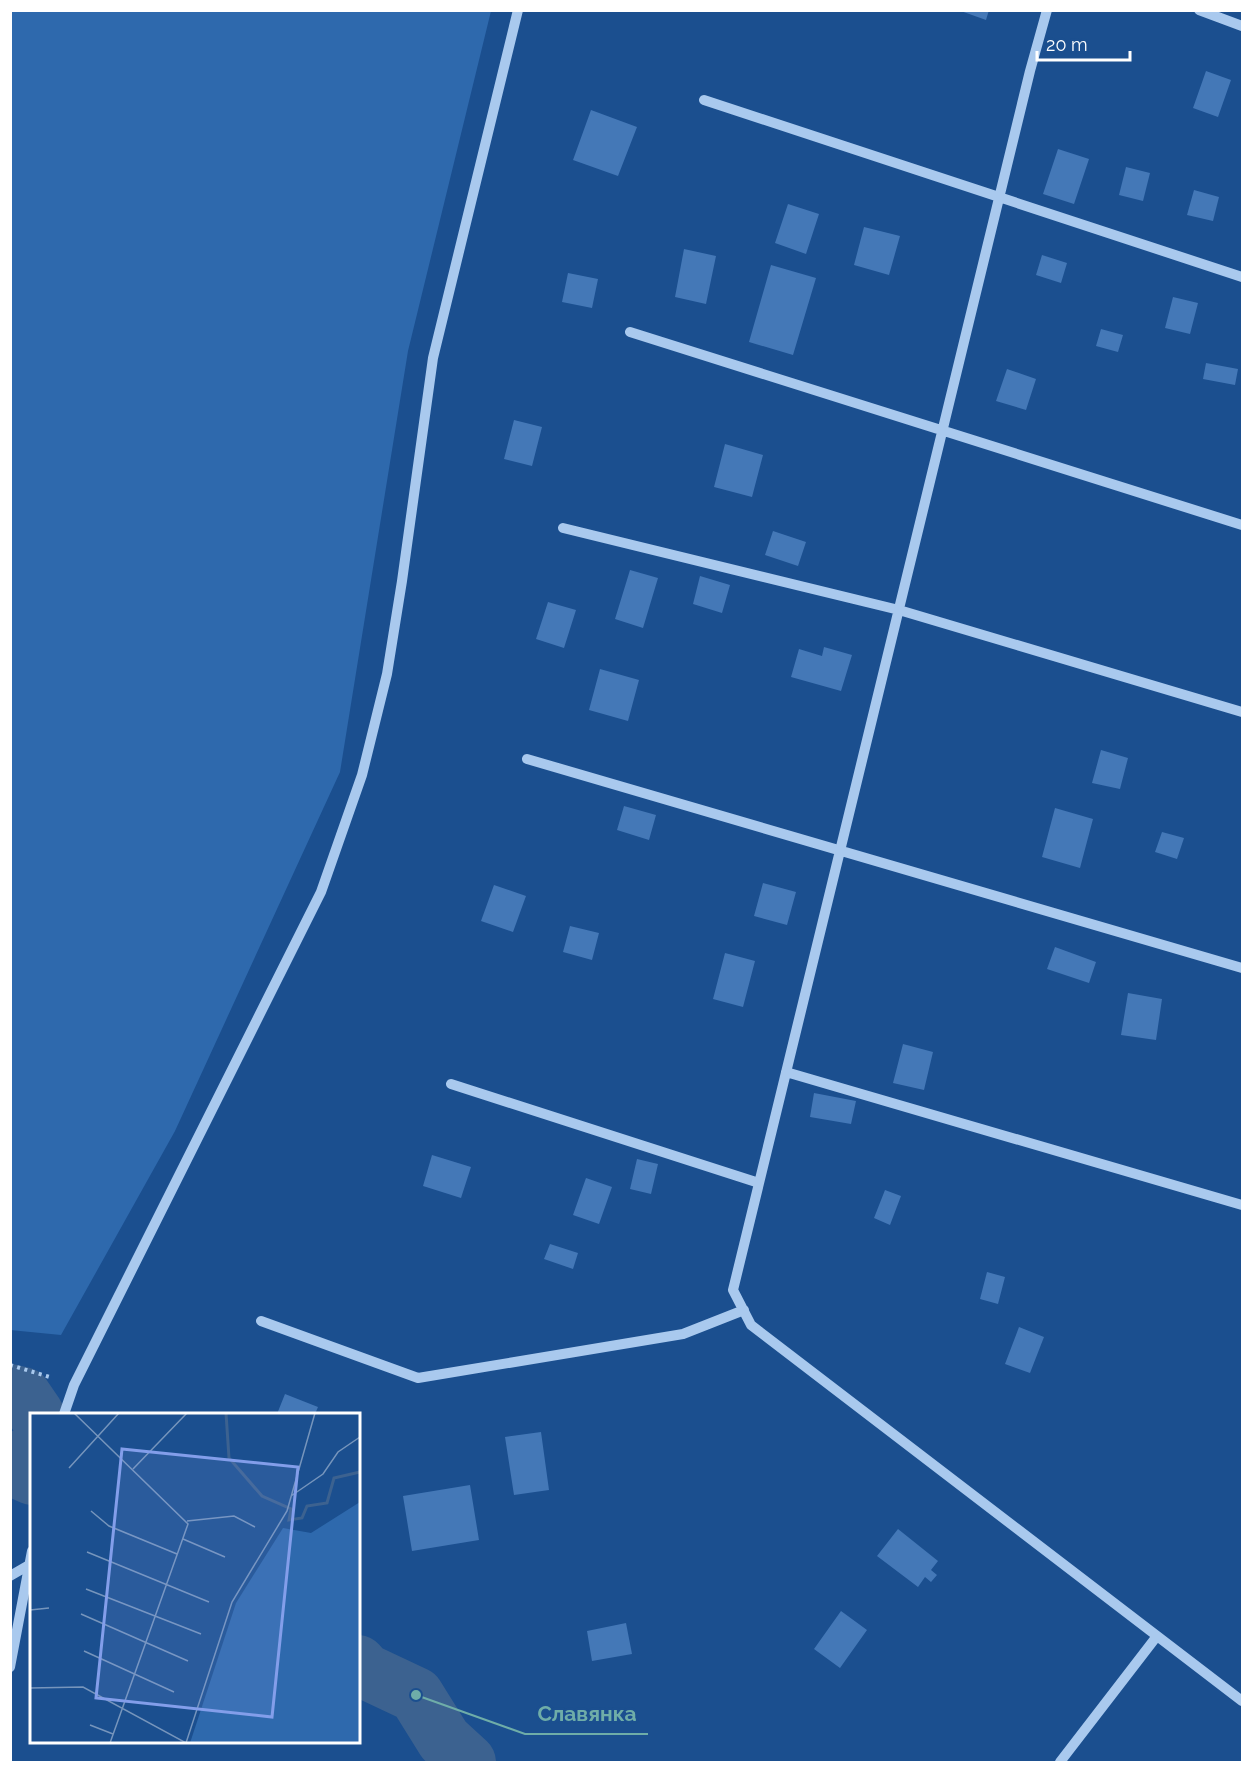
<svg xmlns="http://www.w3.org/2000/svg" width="1253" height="1773" font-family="Raleway,sans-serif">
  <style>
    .green { fill: #2e69ad }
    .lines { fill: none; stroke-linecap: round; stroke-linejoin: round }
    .river { stroke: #3c6290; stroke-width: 56 }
    .building { fill: #4478b7 }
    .path { stroke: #a9c9ee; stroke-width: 4; stroke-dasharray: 3 4.5; stroke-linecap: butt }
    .minor { stroke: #a9c9ee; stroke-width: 10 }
    .inset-river { fill: none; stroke: #3c6290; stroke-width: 3 }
    .inset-road { fill: none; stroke: #7695bc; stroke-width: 1.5 }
    .view { fill: #839eea; fill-opacity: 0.15; stroke: #839eea; stroke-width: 3 }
    .inset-edge { fill: none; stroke: #fff; stroke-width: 3 }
    .leader { fill: none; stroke: #6fada8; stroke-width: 2 }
    .callout-dot { fill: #6fada8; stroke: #1b4f8f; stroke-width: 2 }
    .callout-label { font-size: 21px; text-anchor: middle; font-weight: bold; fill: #6fada8; stroke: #1b4f8f; stroke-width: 5; stroke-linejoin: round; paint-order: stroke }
  </style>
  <rect width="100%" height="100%" fill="#1b4f8f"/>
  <path class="green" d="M10,11H491L408,351L340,772L175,1131L61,1335L10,1330Z"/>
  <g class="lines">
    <path class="river" d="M10,1392L23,1395L36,1414
      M32,1451L23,1473L32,1477
      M358,1663L365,1671L416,1695L444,1740L468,1762"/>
  </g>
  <path class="building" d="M958,10H989L986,20Z
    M1206,71L1231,80L1218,117L1193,108Z
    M591,110L637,127L618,176L573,160Z
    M1058,149L1089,159L1074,204L1043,194Z
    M1126,167L1150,173L1143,201L1119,195Z
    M1194,190L1219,197L1213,221L1187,215Z
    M788,204L819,214L806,254L775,243Z
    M864,227L900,236L889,275L854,265Z
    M684,249L716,256L706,304L675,297Z
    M1042,255L1067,263L1061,283L1036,275Z
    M771,265L816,278L793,355L749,342Z
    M568,273L598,279L592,308L562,302Z
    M1173,297L1198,303L1190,334L1165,328Z
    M1101,329L1123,335L1118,352L1096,346Z
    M1206,363L1238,369L1235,385L1203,379Z
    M1007,369L1036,379L1026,410L996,401Z
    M514,420L542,427L532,466L504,459Z
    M725,444L763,455L752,497L714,487Z
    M773,531L806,542L798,566L765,555Z
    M630,570L658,578L643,628L615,619Z
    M700,576L730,585L722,613L693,604Z
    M548,602L576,610L564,648L536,639Z
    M824,647L852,655L841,691L791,677L799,649L822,656Z
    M600,669L639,680L628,721L589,710Z
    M1101,750L1128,758L1120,789L1092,783Z
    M624,806L656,815L649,840L617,830Z
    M1055,808L1093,819L1080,868L1042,857Z
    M1162,832L1184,838L1177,859L1155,852Z
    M763,883L796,892L787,925L754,916Z
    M494,885L526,896L513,932L481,921Z
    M570,926L599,933L592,960L563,952Z
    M1055,947L1096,962L1089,983L1047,969Z
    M725,953L755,961L743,1007L713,999Z
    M1128,993L1162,999L1156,1040L1121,1035Z
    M903,1044L933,1052L924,1090L893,1083Z
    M814,1093L856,1101L851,1124L810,1117Z
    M432,1155L471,1167L461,1198L423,1186Z
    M637,1159L658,1164L651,1194L630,1189Z
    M586,1178L612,1187L599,1224L573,1215Z
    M885,1190L901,1196L890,1225L874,1218Z
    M550,1244L578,1253L573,1269L544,1259Z
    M987,1272L1005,1277L998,1304L980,1299Z
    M1019,1327L1044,1337L1030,1373L1005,1364Z
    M285,1394L318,1407L315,1414H277Z
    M541,1432L549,1490L514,1495L505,1437Z
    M470,1485L479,1540L412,1551L403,1496Z
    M898,1529L938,1561L931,1570L937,1575L931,1582L925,1577L918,1587L877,1556Z
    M841,1611L867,1630L840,1668L814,1649Z
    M626,1623L632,1654L592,1661L587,1631Z"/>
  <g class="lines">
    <path class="path" d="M10,1365L53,1378"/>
    <path class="minor" d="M1047,10L1030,71L733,1290L751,1325L1242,1701
      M1199,10L1242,26
      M704,100L1242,277
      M630,332L1242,525
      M563,528L899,610L1242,712
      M527,759L1242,968
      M786,1072L1242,1205
      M451,1084L759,1183
      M261,1321L418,1378L683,1334L744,1310
      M64,1414L74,1385L321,892L362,775L387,674L402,581L433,358L518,10
      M10,1576L29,1565
      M10,1667L32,1551
      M1060,1762L1157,1636"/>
  </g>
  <g transform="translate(30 1413)">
    <rect width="330" height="330" fill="#1b4f8f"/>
    <path d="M330,89V330H160L206,190L253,115L281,120Z" fill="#2e69ad"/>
    <path class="inset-river" d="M196,0L199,45L232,83L261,96L259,107L272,105L277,93L297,90L304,65L330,59"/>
    <path class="inset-road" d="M44,0L158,111L80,330M39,55L89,0M103,56L157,0M261,83L293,61L308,39L330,24M61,98L79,113L147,141M157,108L204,103L225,114M153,126L195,144M57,139L179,189M56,176L171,221M0,197L19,195M51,201L158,248M54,238L144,279M0,275L53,274L156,330L202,189L257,98L285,0M60,312L83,321"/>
    <path class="view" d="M92,36L268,54L242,304L66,285Z"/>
    <rect width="330" height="330" class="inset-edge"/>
  </g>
  <path class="leader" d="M416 1695L525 1734H648"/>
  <circle class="callout-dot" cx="416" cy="1695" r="6"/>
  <g class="callout-label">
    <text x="587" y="1721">Славянка</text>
  </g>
  <rect width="1253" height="1773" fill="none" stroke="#ffffff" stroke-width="24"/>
  <path d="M1037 51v9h93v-9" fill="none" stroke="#ffffff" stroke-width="3"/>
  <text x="1046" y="51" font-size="18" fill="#ffffff" stroke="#1b4f8f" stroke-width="4.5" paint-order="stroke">20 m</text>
</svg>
